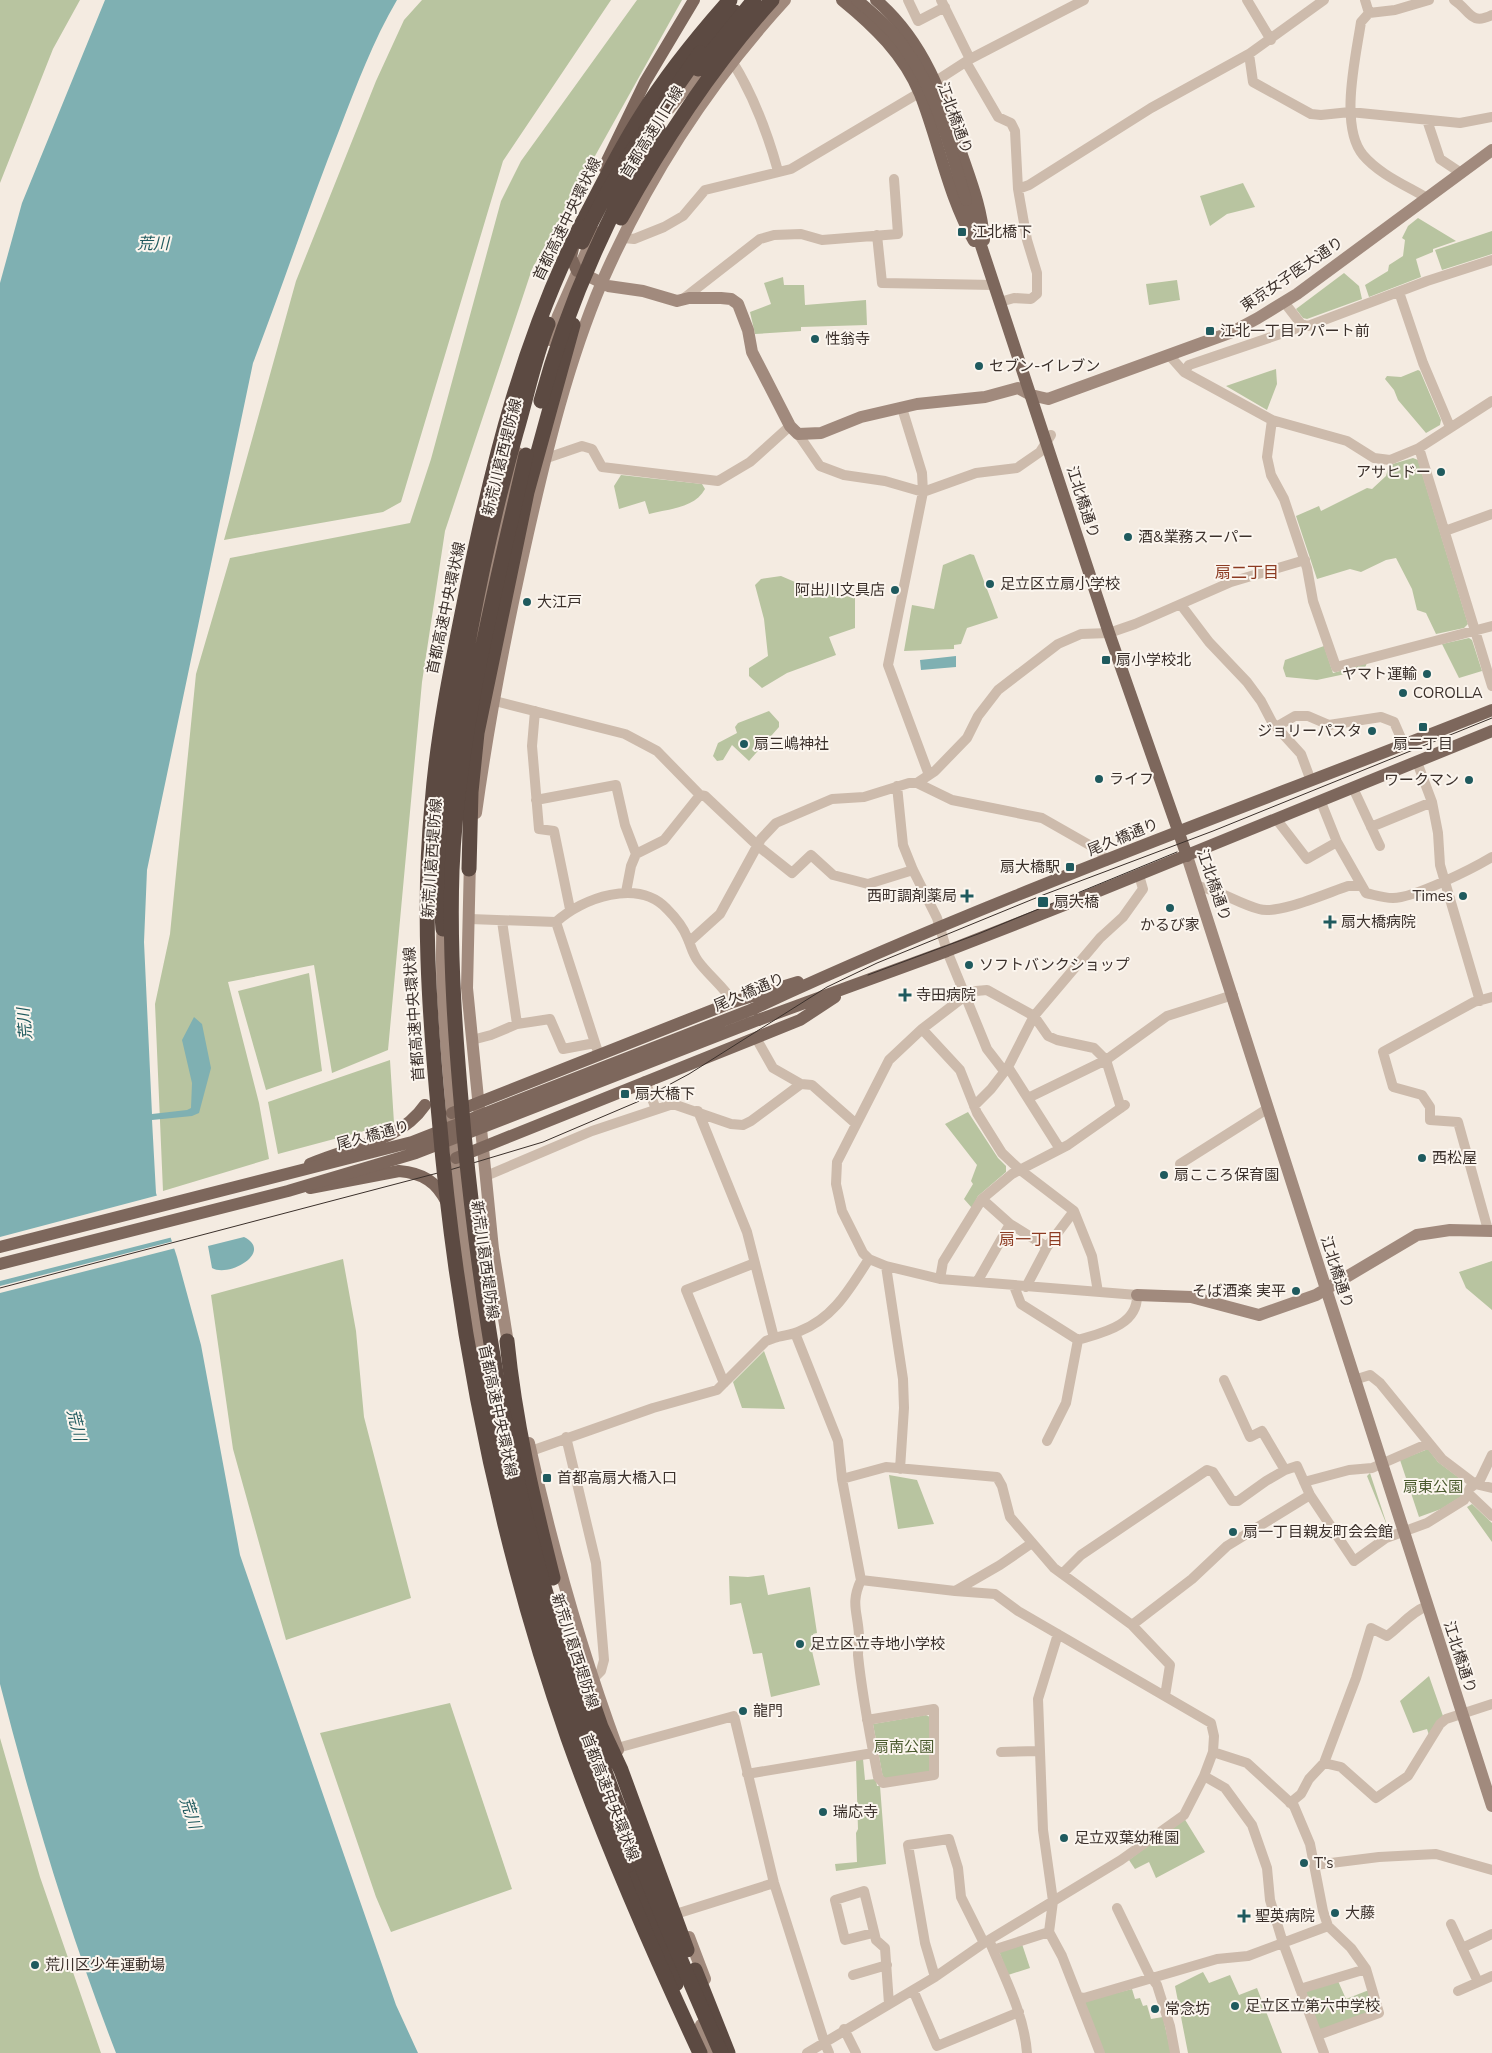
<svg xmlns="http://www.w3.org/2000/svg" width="1492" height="2053" font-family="'Nunito Sans','Noto Sans JP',sans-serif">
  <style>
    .green { fill: #b8c4a0 }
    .water { fill: #7fb0b2 }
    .pier { fill: #f4ebe1 }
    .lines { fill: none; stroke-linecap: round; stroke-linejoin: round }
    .street { stroke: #cdbbac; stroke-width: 10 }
    .secondary { stroke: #a18a7d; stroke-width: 12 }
    .primary { stroke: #7d675c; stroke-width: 12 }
    .highway { stroke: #5c4a42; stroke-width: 15 }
    .tram { stroke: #3b302b; stroke-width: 1 }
    .primary-bridge { stroke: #7d675c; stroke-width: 12 }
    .highway-bridge { stroke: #5c4a42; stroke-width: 15 }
    .poi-dot { fill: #1f5a5e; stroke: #fbf5ee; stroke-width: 2 }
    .labels { text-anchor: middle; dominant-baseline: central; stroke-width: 4; stroke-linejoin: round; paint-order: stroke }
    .street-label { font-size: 15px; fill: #3b302b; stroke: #fbf5ee }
    .poi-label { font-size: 15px; fill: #3b302b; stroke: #fbf5ee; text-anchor: start }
    .park-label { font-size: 15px; fill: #4a5a2e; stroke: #fbf5ee }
    .water-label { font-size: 16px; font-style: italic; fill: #1f5a5e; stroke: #fbf5ee }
    .neighbourhood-label { font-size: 16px; fill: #8c3b22; stroke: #fbf5ee }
  </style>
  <rect width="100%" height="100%" fill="#f4ebe1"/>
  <path class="green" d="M0,0H80L53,49L0,183Z
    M422,0H611L503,161L401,502L383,512L224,540L296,281L376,81L404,20Z
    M637,0H682L532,269L445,531L422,682L388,1050L332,1073L314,965L228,982L259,1103L269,1159L163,1191L155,1004L170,934L196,674L230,558L410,523L431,459L501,201L521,161Z
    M1243,183L1255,207L1227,214L1210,226L1200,196Z
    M1418,218L1456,241L1433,249V252L1416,259L1421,277L1369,297L1365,285L1388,271L1389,265L1403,256L1405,240L1402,238L1408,226Z
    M1492,231V254L1442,270L1435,250Z
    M1344,273L1359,286L1362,299L1307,319L1303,318L1296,309Z
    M783,277L784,285H804L805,305L866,300L867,325L801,327V331L755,334L750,312L771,304L764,283Z
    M1177,280L1180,300L1149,305L1146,284Z
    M1276,369L1277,384L1267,410L1226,386Z
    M1418,370L1420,371L1441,420L1440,425L1426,433L1398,400L1394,390L1385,379L1387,376L1401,377Z
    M1413,458L1418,460L1468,624L1464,628L1436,634L1426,613L1417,610L1412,589L1396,558L1386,560L1361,572L1350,569L1317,579L1296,516L1319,506L1321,511L1367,488L1372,489L1386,476L1389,465Z
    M621,475L702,484L705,489C695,508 668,509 649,514L645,501L619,509L614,486Z
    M970,554L974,555L998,618L967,628L961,644L954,645V649L904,651L912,605L934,609L943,565Z
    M781,576L823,594L855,597V628L829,637L836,655L787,673L762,688L749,676V668L768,656L764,619L755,585L761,579Z
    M1469,638L1472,640L1482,671L1459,678L1442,644Z
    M1324,646L1333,673L1367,663L1364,670L1317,680L1286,677L1283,668L1285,660Z
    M769,711L779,722V727L749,761L732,745L723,760L717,761L713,756L718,743L737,733L735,727L738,723Z
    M309,973L322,1071L266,1090L238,991Z
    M390,1060L394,1123L278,1154L268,1102Z
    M968,1112L998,1158L1006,1166V1172L978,1196L972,1208L964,1199L973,1184L971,1181L977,1165L945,1124Z
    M343,1259L356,1331L364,1417L411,1598L286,1640L233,1449L211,1295Z
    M1492,1261V1310L1466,1288L1459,1272Z
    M764,1351L785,1409L742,1408L733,1382Z
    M1428,1449L1438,1462L1462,1480L1464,1487L1462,1496L1441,1509L1419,1517L1400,1460Z
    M1370,1473L1388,1528L1367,1476Z
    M889,1475L917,1480L934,1524L898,1529Z
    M1472,1504L1492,1523V1542L1467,1507Z
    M764,1575L768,1595L810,1587L817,1633L813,1634L816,1650L812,1651L820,1685L771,1697L762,1653L753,1654L741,1603L730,1605L729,1576L748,1577Z
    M1429,1676L1443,1716L1429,1735L1427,1729L1413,1733L1400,1701Z
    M450,1703L512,1889L391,1932L376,1897L320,1733Z
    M926,1715L930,1717L931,1770L926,1773L888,1779L883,1778L873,1724Z
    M0,1738L40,1877L101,2053H0Z
    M863,1759L865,1780L876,1779L877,1786H880L886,1864L836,1871L835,1864L857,1862L856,1833L858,1829L856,1760Z
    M1184,1818L1205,1852L1156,1878L1149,1862L1135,1869L1129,1860Z
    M1022,1944L1030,1968L1008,1975L999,1951Z
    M1203,1972L1209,1983L1230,1975L1239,1995L1257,1988L1282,2053H1188L1175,1986Z
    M1338,1981L1346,1999L1369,1990L1373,2007L1371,2012L1323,2030L1317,2028L1305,1990Z
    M1132,1989L1135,1999L1140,1998L1143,2006L1147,2005L1151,2019L1163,2017L1171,2053H1104L1084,2001Z"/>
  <path class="water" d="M105,0H397C373,41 357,84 340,128C309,206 283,285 253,363L147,870L144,942L152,1114L187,1110L191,1108L192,1083L182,1040L194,1017L202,1024L211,1068L199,1113L192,1116L152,1120L156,1193L177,1257L201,1345L240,1555L396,2005L418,2053H116C69,1932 32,1809 0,1684V283L22,203Z
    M956,656V667L921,670L920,660Z
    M244,1237C274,1252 229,1278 212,1268L208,1246Z"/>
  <path class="pier" d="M159,1195L173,1237L0,1281V1237Z
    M174,1241L176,1248L0,1293V1286Z"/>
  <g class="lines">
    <path class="street" d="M908,0L918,21L945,7
      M941,0L970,59
      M1247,0L1271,40
      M1365,0L1369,13L1361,22C1356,56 1339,126 1363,155C1379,174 1405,185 1427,198
      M1454,0C1470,10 1470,26 1492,15
      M1369,13L1395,10L1429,0
      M1249,54L1253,82L1311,114L1321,115L1350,112L1460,123L1492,117
      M732,61C754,96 767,131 778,171
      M966,62L998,117L1011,123L1015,131L1018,189L1027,240L1037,273V294L1031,299L1014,298L1000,302
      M936,81L970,59L1084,0
      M1427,120L1440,159L1461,173
      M1018,189L1029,185L1151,108L1249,54L1324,0
      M877,235L882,283L994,285
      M624,238L634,239L664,227L683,216L705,190L791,169L919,93
      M1399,292L1423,363L1450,427
      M683,299L760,239L774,235L801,234L822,240L898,234L894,179
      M1284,302L1301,324L1308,326L1427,281L1492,260
      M1169,355L1184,372L1272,420L1347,441L1374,458L1390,460L1419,448
      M1184,372L1189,365L1304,326
      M1492,401L1419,448L1492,686
      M902,408L922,473L923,492L888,665L929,775
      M1272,420L1267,457L1271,475L1284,499L1307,568L1313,601L1336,667L1492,626
      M798,434L820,466L844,475L885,481L923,492L976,473L1017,468L1040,452L1051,435
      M544,459L582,446L592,449L602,467L718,481L750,462L790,426
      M1445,531L1492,514
      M1181,605L1209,642L1247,682L1261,701L1272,722L1301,754L1311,781
      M495,701L625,734L657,751L700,795L705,796L758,846L792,873L811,855L833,875L868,884L913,870
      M535,711L532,746L539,829L554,831L570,909
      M1276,727L1295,716H1308L1329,725L1381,717L1394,722L1404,745
      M1417,762L1432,802L1438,833L1440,865L1480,1001
      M917,783L935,771L967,738L978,716L998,690L1058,644L1081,634L1109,633L1135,624L1231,582L1305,560
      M897,786L903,845L913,870L937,918L947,951L987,1049L1004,1071
      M1353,788L1380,846
      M536,800L616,785L625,825L636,854
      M1321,802L1337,842L1366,893C1375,895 1383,898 1393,898C1414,898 1472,869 1492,857
      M1277,820L1307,859L1337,842
      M1371,827L1432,802
      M1197,886C1220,890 1237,903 1259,909C1278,915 1327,893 1348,886H1360
      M626,892L631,866L636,854L664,840L700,795
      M470,919L556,922C582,898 638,878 667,909C674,916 683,927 687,937C691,945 692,953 698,961C709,976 724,987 733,1002
      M502,921L517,1024
      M556,922L597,1049
      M689,942L720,914L761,839L776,823L832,799L864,797L909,783H917L952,800L1042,818L1100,851L1106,861
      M922,1029L960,1070L977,1113L1002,1153L1019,1169L1074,1211L1092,1256L1098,1292
      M756,1038L773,1068L801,1084L812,1085L855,1123
      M472,1040L491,1035L517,1024L550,1019L563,1049L595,1043
      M1008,1067L1060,1149
      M645,1081L656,1109
      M1028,1098L1106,1060L1167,1016L1233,995
      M974,1106L991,1089L1008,1067L1034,1016L1100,938L1123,917L1143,889L1139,875
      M1180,1164L1267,1109
      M486,1176L592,1131L673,1104L731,1124L743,1125L751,1121L801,1084
      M982,1199L1010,1224L1047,1247
      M1488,1230L1458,1122L1430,1120V1107L1422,1095L1393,1087L1383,1052L1474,1002L1492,997
      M869,1259L863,1253L842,1211L836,1184L837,1162L889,1060L922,1029L965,996L976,991L987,990L1034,1016L1048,1036L1057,1040L1094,1048L1106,1060L1121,1108
      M886,1266L903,1379L904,1408L900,1469
      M940,1279L943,1262L982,1199L1012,1174L1068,1145L1125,1105
      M977,1282L1010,1224
      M1026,1287L1047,1247L1074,1211
      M795,1333L838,1441L842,1479L861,1580L955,1591L1000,1565L1032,1543
      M774,1338C783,1335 792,1335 800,1331C834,1318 850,1288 869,1259L886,1266L940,1279L1137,1295C1138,1326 1101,1333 1078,1340L1021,1304L1014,1286
      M1224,1380L1250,1437L1262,1431L1285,1470
      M1354,1380L1370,1375L1380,1383L1442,1459L1475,1484L1492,1488
      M724,1383L686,1290L755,1263
      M566,1437L596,1563L604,1660L601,1671L593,1679
      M1047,1441L1066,1403L1078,1340
      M531,1451L653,1408L717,1390L766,1341L774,1338L747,1232L698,1111
      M842,1479L886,1467L997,1477L1002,1486L1010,1517L1054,1568L1132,1625L1170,1665L1165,1696
      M1304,1482L1349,1470L1372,1468L1429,1443
      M1469,1494L1492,1516
      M1062,1574L1081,1555L1207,1470L1213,1472L1232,1501H1238L1266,1481L1285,1470L1297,1466L1310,1495L1354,1561L1386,1538L1427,1523L1464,1500L1470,1488L1480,1480L1492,1455
      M861,1580C850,1604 858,1612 859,1636C859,1642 858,1649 858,1655C862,1696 870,1736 878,1777L883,1783L934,1775V1709L867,1720
      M1132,1625L1192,1579L1227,1546L1310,1495
      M1058,1634L1038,1699L1043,1830L1053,1901L1049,1932L1062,1956L1100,2053
      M610,1750L734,1716L774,1883L824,2041L829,2053
      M1001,1752L1039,1751
      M1213,1752L1247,1763L1294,1806L1310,1844L1323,1911L1328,1926L1351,1948L1366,1969L1379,2013L1318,2035
      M1324,1763L1341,1767L1376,1798L1408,1776L1440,1724L1446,1719L1492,1704
      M747,1774L873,1753
      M1204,1776L1225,1788L1252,1825L1267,1868L1270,1900L1283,1943L1324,2053
      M1290,1803L1301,1794L1309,1779L1324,1763L1356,1678L1371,1628L1387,1636C1401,1626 1411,1612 1427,1606
      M1315,1865L1379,1857L1436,1854L1492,1870
      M1117,1908L1149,1974L1157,1985L1170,2026L1175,2053
      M679,1913L774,1883
      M1451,1924L1478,1982
      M873,1933L845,1940L835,1900L864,1891L876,1940L885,1948L889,2004
      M989,1940C1004,1977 1024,2013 1027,2053
      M1462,1948L1492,1934
      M993,1950L1049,1932
      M853,1975L887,1965
      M935,1977L925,1943L908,1845L949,1839L958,1868L961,1897L984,1943
      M1300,1989L1366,1969
      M913,1990L937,2046L1019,2012
      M1458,1991L1492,1976
      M1078,1997L1084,1998L1217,1959L1248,1956L1328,1926
      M844,2029L856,2053
      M807,2053L935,1977L984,1943L1121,1860L1184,1815L1204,1776L1213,1752L1214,1736L1211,1723L1018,1611L995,1594L955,1591"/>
    <path class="secondary" d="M668,110L706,64
      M578,271L608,286L643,291L677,301L689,298H721L731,299L738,304L748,330L752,352L790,426L798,434L821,433L861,417L917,404L985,397L1018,388L1031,395L1048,399L1232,332L1258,318L1297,294L1492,150
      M550,340L558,316L595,232
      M474,651L518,453
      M476,813C489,719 507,626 528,533C547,449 568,362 602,282C647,179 709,83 785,0
      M1187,856L1492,1806
      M470,860L467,988L493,1249L509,1350
      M443,919C439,983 447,1049 452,1113C459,1198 467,1284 484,1367
      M1137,1295L1191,1297L1259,1315L1316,1295L1417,1235L1450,1230L1492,1231
      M529,1443C552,1547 581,1650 618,1750
      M689,1937L705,1979
      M701,2025L713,2053"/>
    <path class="primary" d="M842,0C874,26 904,55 920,94C939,142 948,196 974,241
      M876,0C924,41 943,97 962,155C972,184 982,210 984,240
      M604,167L645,82L694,0
      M966,200L1109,633L1187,856
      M574,244L571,257L577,271
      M753,1009C994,897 1245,808 1492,710
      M758,1020L947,951L1067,904L1492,731
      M452,1113L733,1002L798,982
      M456,1158L800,1020L835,997
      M310,1164C350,1146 399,1143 425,1105
      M310,1188L399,1171C423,1173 437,1182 447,1203"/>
    <path class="highway" d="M692,63L735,12
      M580,227C600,190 618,152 641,116C667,74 698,36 730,0
      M469,869L471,792L477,733L527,492L573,325
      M443,929L439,874L444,805
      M507,1341C515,1422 533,1499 553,1578
      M482,1358L505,1480
      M632,1873L676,1984
      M695,1970L728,2053"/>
    <path class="tram" d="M868,975L978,934L1177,852
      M0,1288L453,1169L543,1142L637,1102L689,1074L827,987L877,963L1043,895L1213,831L1492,718"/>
    <path class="primary-bridge" d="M857,0C876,16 895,32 908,53C938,96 950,150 966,200
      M0,1247L412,1142L753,1009
      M0,1264L288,1191L416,1153L758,1020"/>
    <path class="highway-bridge" d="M698,69L754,0
      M621,218C664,140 712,66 772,0
      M580,227C524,339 494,457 469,579C454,654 438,728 432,804C422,908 429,1012 439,1117C457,1328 498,1537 568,1738C606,1845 652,1950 700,2053
      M582,242C612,174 658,114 700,53
      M541,401C567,305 608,215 658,129
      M526,455C495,592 458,730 452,870C449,959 456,1046 464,1134C477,1266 496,1397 528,1526C573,1708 646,1882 721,2053
      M444,805C459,680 482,554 516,433C527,396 534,359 548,324
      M505,1480C538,1611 578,1739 628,1865
      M592,1701L601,1727L621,1770L687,1950"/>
  </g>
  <g class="poi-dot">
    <rect x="957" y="227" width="10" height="10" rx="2.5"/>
    <rect x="1205" y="326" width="10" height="10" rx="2.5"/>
    <circle cx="815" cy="339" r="5"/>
    <circle cx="979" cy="366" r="5"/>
    <circle cx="1441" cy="472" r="5"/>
    <circle cx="1128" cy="537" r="5"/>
    <circle cx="990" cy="584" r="5"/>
    <circle cx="895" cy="590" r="5"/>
    <circle cx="527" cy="602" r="5"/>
    <rect x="1101" y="655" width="10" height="10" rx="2.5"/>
    <circle cx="1427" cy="674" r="5"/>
    <circle cx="1403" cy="693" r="5"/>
    <rect x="1418" y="722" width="10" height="10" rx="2.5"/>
    <circle cx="1372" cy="731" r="5"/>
    <circle cx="744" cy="744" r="5"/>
    <circle cx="1099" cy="779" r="5"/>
    <circle cx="1469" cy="780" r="5"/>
    <rect x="1065" y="862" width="10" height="10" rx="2.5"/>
    <path d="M964.5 888.5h5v5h5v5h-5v5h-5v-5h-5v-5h5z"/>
    <circle cx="1463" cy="896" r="5"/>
    <rect x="1037" y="896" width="12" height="12" rx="2.5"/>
    <circle cx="1170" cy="908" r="5"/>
    <path d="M1327.5 914.5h5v5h5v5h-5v5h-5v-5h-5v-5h5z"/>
    <circle cx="969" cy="965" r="5"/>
    <path d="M902.5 987.5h5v5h5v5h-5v5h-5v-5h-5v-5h5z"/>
    <rect x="620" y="1089" width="10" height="10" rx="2.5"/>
    <circle cx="1422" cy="1158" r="5"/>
    <circle cx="1164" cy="1175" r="5"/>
    <circle cx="1296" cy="1291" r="5"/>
    <rect x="542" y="1473" width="10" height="10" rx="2.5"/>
    <circle cx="1233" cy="1532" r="5"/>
    <circle cx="800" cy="1644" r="5"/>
    <circle cx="743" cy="1711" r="5"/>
    <circle cx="823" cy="1812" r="5"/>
    <circle cx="1064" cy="1838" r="5"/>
    <circle cx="1304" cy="1863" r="5"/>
    <circle cx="1335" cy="1913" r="5"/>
    <path d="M1241.5 1908.5h5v5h5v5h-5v5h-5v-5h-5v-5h5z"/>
    <circle cx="35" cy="1965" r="5"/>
    <circle cx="1235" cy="2006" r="5"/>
    <circle cx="1155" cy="2009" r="5"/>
  </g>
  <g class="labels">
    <g class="street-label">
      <text transform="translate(955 118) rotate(70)">江北橋通り</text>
      <text transform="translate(652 132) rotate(-58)">首都高速川口線</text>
      <text transform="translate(567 219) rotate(-64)">首都高速中央環状線</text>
      <text transform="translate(1292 274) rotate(-34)">東京女子医大通り</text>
      <text transform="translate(502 457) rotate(-76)">新荒川葛西堤防線</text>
      <text transform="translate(1083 502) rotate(72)">江北橋通り</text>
      <text transform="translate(446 608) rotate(-78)">首都高速中央環状線</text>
      <text transform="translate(1123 837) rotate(-22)">尾久橋通り</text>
      <text transform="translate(432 858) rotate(-86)">新荒川葛西堤防線</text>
      <text transform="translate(1214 885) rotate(71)">江北橋通り</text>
      <text transform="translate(749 992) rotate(-23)">尾久橋通り</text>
      <text transform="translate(414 1014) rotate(-94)">首都高速中央環状線</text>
      <text transform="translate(373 1135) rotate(-15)">尾久橋通り</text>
      <text transform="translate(485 1260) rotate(82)">新荒川葛西堤防線</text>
      <text transform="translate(1337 1272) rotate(72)">江北橋通り</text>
      <text transform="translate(498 1411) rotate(78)">首都高速中央環状線</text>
      <text transform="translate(575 1651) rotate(72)">新荒川葛西堤防線</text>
      <text transform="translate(1460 1657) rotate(72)">江北橋通り</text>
      <text transform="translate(610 1797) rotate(69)">首都高速中央環状線</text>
    </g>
    <g class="poi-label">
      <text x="972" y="232">江北橋下</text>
      <text x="1220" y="331">江北一丁目アパート前</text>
      <text x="825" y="339">性翁寺</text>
      <text x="989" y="366">セブン-イレブン</text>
      <text x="1431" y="472" text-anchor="end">アサヒドー</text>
      <text x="1138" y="537">酒&amp;業務スーパー</text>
      <text x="1000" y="584">足立区立扇小学校</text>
      <text x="885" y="590" text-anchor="end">阿出川文具店</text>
      <text x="537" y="602">大江戸</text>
      <text x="1116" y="660">扇小学校北</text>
      <text x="1417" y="674" text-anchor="end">ヤマト運輸</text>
      <text x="1413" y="693">COROLLA</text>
      <text x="1362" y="731" text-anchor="end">ジョリーパスタ</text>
      <text x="754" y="744">扇三嶋神社</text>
      <text x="1423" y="744" text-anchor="middle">扇二丁目</text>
      <text x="1109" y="779">ライフ</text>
      <text x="1459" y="780" text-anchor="end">ワークマン</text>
      <text x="1060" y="867" text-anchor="end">扇大橋駅</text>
      <text x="957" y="896" text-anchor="end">西町調剤薬局</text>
      <text x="1453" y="896" text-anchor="end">Times</text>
      <text x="1054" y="902">扇大橋</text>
      <text x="1341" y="922">扇大橋病院</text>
      <text x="1170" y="925" text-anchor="middle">かるび家</text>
      <text x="979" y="965">ソフトバンクショップ</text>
      <text x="916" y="995">寺田病院</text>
      <text x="635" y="1094">扇大橋下</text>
      <text x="1432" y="1158">西松屋</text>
      <text x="1174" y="1175">扇こころ保育園</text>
      <text x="1286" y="1291" text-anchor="end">そば酒楽 実平</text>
      <text x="557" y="1478">首都高扇大橋入口</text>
      <text x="1243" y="1532">扇一丁目親友町会会館</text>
      <text x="810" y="1644">足立区立寺地小学校</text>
      <text x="753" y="1711">龍門</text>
      <text x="833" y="1812">瑞応寺</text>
      <text x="1074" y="1838">足立双葉幼稚園</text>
      <text x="1314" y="1863">T’s</text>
      <text x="1345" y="1913">大藤</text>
      <text x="1255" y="1916">聖英病院</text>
      <text x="45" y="1965">荒川区少年運動場</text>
      <text x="1245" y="2006">足立区立第六中学校</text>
      <text x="1165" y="2009">常念坊</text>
    </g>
    <g class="park-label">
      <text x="1433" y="1487">扇東公園</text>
      <text x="904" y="1747">扇南公園</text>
    </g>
    <g class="water-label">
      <text x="153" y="244">荒川</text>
      <text transform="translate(25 1024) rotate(-95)">荒川</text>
      <text transform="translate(76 1425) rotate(76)">荒川</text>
      <text transform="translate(190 1813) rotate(71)">荒川</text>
    </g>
    <g class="neighbourhood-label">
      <text x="1247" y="573">扇二丁目</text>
      <text x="1031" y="1240">扇一丁目</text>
    </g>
  </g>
</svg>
